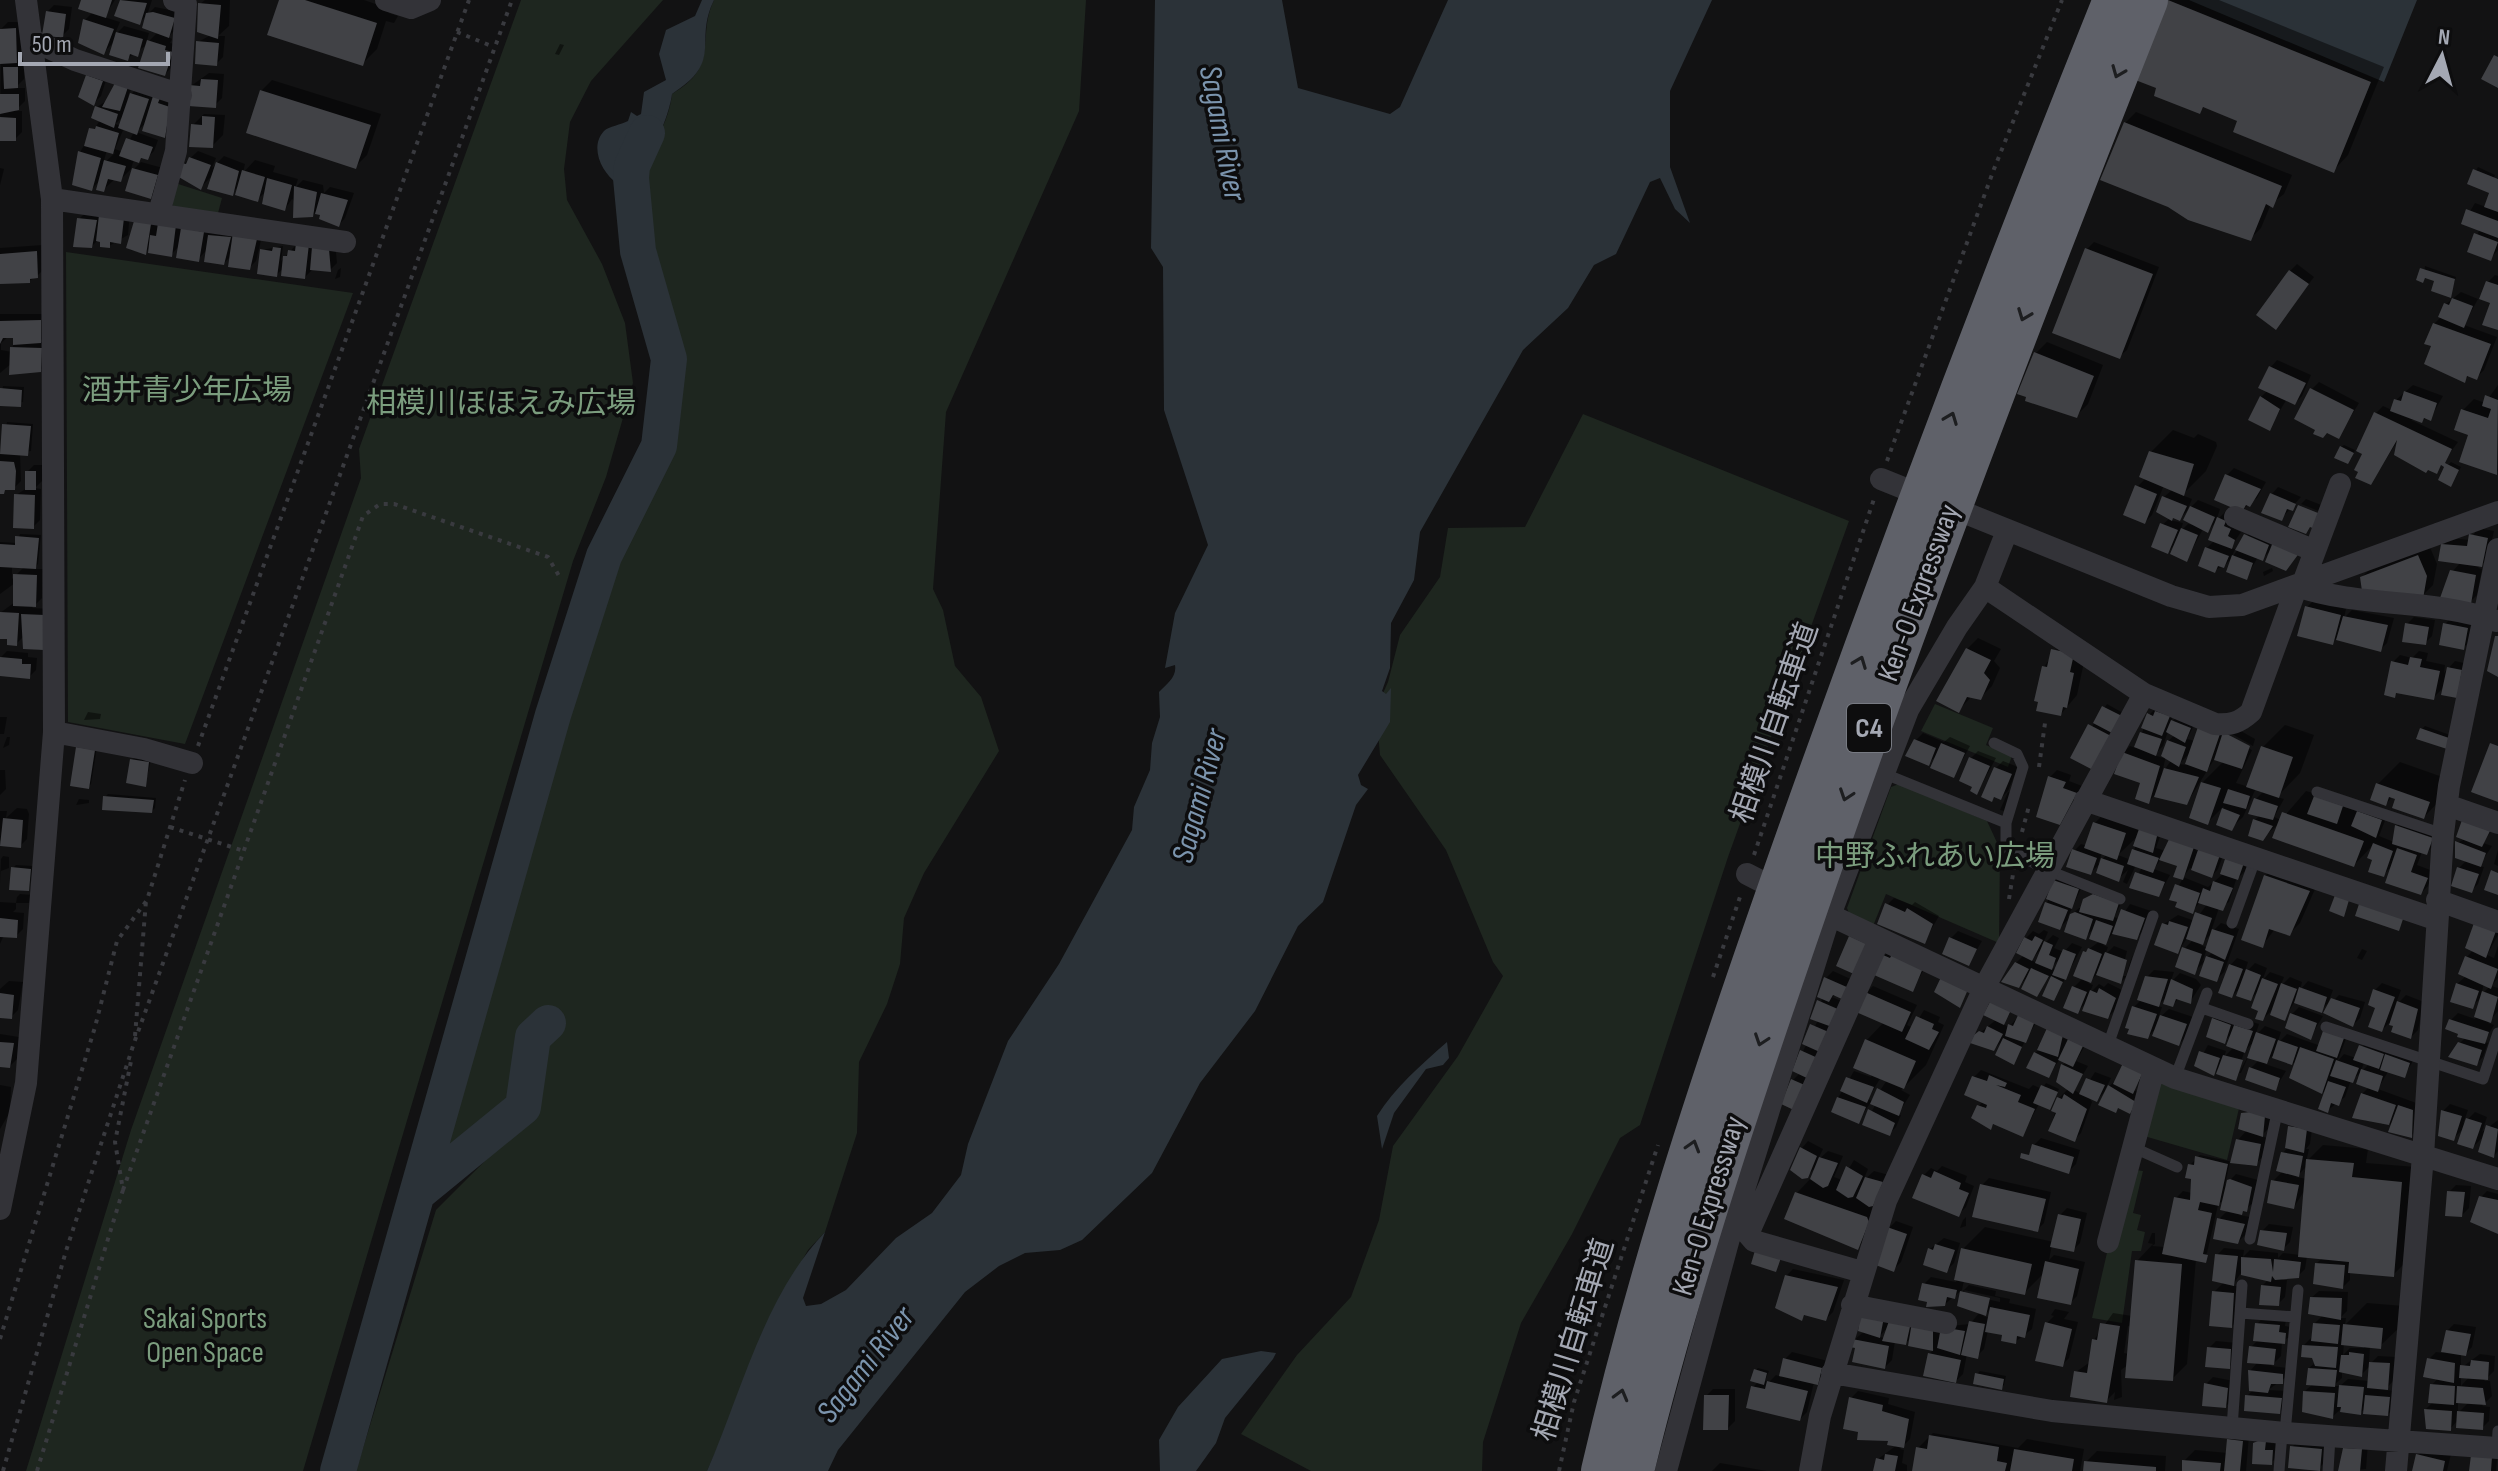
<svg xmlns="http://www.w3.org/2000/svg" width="2498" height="1471" font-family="'Sofia Sans Condensed','Noto Sans JP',sans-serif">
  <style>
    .green { fill: #1e261f }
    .water { fill: #2b3238 }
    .shadow { fill: #0007; fill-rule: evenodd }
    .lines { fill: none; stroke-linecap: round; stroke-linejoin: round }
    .river { stroke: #2b3238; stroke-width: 36 }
    .building { fill: #414246 }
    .path { stroke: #393a3f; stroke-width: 4; stroke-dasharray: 4 6; stroke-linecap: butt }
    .lane { stroke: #333338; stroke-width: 11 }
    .street { stroke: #333338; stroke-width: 22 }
    .highway { stroke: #5f6169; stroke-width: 42 }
    .oneway { stroke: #1d1e20 }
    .labels { text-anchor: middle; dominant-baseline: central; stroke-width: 7; stroke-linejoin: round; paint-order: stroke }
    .shield { fill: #0d0d0e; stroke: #777a82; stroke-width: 2 }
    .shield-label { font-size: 28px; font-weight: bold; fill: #a4a8b3 }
    .park-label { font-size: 30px; fill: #7b9d7e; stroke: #0d0d0e }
    .street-label { font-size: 30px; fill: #a4a8b3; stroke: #0d0d0e }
    .water-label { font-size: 32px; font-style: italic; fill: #7b94ad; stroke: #0d0d0e }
  </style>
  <rect width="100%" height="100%" fill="#121213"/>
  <path class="green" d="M521,0H663L591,81L570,122L564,169L567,200L602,264L625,323L633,383L606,477L573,561L303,1471H26L131,1130L361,478L359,449Z
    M714,0H1086L1079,111L946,412L933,589L943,610L955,666L981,697L999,751L924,873L904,918L900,964L887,1004L859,1062L857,1133L825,1232L808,1250L796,1271L707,1471H356L436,1210L530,1116L537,1043L548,1023L540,1013L518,1069L519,1093L514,1106L437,1169L435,1144L603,574L617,532L637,498L651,460L657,371L653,343L631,263L649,248L651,217L636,173C651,150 669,123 672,94C721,66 696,38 714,0Z
    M175,183L222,198L218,213L174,207L170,200Z
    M66,252L353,293L185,744L68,722Z
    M1583,414L1849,521L1728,857L1640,1125L1620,1138L1572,1234L1521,1323L1483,1442L1482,1471H1311L1241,1434L1297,1355L1351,1297L1379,1220L1393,1146L1458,1056L1503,976L1493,962L1446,850L1380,755L1376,709L1388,682L1400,635L1440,577L1448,528L1525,527Z
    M1935,704L1993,728L1986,745L2012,756L2008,767L1921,731Z
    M1899,784L1987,821L2000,849L1999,943L1886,894L1873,926L1850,916L1847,908L1891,787Z
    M2166,1081L2240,1104L2227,1160L2144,1136L2160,1084Z
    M2135,1170L2143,1171L2133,1213L2141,1215L2137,1230L2145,1232L2141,1251H2132L2122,1323L2092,1318L2109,1244Z"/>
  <path class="water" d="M702,0H714C693,43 725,60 672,94C669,119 644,179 617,183C602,173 589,147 604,131C609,126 621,125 628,121L631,112L637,116L641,114L644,92L666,80L659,54L666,30L695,16Z
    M1155,0H1282L1298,88L1390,114L1400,107L1448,0H1712L1670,91V167L1690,223L1675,209L1660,178L1650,182L1616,254L1594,265L1568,308L1523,350L1420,532L1414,580L1391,623L1390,668L1382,691L1386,694L1391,688L1390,722L1358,775L1361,785L1368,789L1356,805L1323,902L1298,926L1255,1011L1200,1083L1152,1173L1082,1240L1060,1250L1025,1253L999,1266L965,1292L838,1450L828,1471H707C742,1391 764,1296 825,1232L803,1298L806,1306L821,1304L846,1290L896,1238L932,1213L961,1175L968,1144L1008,1041L1059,964L1132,830L1134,807L1150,770L1152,743L1160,717L1159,692C1167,684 1177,677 1175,665L1165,668L1175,613L1208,545L1164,410L1163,267L1151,248Z
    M2189,0H2417L2384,82Z
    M1447,1042L1449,1058L1443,1065L1426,1069L1394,1113L1382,1149L1377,1116C1395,1087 1421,1065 1447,1042Z
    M1261,1351L1276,1353L1273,1359L1225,1418L1216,1443L1196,1471H1160L1159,1440L1178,1407L1222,1359Z"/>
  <path class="shadow" d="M83,0H115L104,17L120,22L114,36L124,26L149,33L146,44L158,32L148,14L155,7L180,12L176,29L168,37L172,39L170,43L179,45L172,67L165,74L148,44L128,58L115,41L104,52L85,20L93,12Z
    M122,0H152L147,15L140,22L117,15Z
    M205,0H230L229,26L218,36H225L223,57L216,64L198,42L209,36L200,4Z
    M281,0H364L390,9L389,13L398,16L394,23L386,21L377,49L362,64Z
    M2158,0H2219L2384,67L2348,155L2334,170L2240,120L2205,106L2199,112Z
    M54,5L72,7L69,29L62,36L47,12Z
    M8,22H22L23,54L17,60H24V79L15,88H25V101L15,111H22V132L15,139H0L1,29Z
    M560,44L564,45L559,55L555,54Z
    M209,73L224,74L222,98L215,105L191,86Z
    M108,74L101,96L94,103L87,76Z
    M124,77L134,80L128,97L139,87L162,90L176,100L171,129L164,136L147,122L136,132L158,140L154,151L147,158L134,159L131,169L120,180L115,179L103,190L101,179L92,189L80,152L100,120L97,107L106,101ZM125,115L121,126L115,124ZM124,128L134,132L123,152L115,149ZM107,150L115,153L103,164Z
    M272,80L381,114L367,155L356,166L261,91Z
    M2136,112L2292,175L2284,194L2271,204L2261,228L2250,239L2125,123Z
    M204,114L225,115L223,135L212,146L193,125Z
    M198,151L216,158L212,168L224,156L245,164L243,173L255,160L275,166L273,172L298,179L295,188L303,180L323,185L324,193L330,187L354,193L345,218L339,225L316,212L313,215L292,199L285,209L267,190L257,200L240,185L232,193L213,175L200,188L184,164Z
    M141,162L163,168L158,190L151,197L134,169Z
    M2478,167L2495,175L2492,183L2498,178V250L2490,259L2469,251L2480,229L2463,223L2475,203L2486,207L2495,183L2488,190L2469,183Z
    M0,168L4,169L0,185Z
    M90,208L130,211L128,235L109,246L98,240L92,246L79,219Z
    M194,218L263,232L256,261L249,268L231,256L224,263L207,250L198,259L180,245L171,255L150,247L145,253L130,250L136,222L182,219L180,231Z
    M335,242L337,263L330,270H312L305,277L284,268L276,275L262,250L283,246L281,261L297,244Z
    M2094,242L2159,267L2127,350L2120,356L2087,249Z
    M43,245L44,269L37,276L29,281L0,282V248Z
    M2297,264L2314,277L2276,327L2290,271Z
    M2425,266L2456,277L2450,296L2437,280L2426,278L2423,280Z
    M341,268L340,277L335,279L338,270Z
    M2495,275L2498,276V328L2488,282Z
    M2461,292L2478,299L2464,325L2497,337L2484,370L2477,377L2470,375L2464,380L2433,345L2434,324L2442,316L2446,304Z
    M0,314H47V334L39,342H48L47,363L40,370L12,363L0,373ZM9,336H15L12,352L1,350V343Z
    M2047,342L2103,365L2088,404L2077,415L2036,353Z
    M2277,360L2311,375L2302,396L2295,403L2287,399L2269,428L2261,397L2268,390L2271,367Z
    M2319,382L2359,403L2339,436L2318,429L2312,389Z
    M2413,385L2443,396L2430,419L2411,420L2458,442L2436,472L2398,440L2371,483L2365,453L2376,413L2383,406L2392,410L2396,400Z
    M2498,385V471L2496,472L2471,433L2463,410L2474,399L2485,403Z
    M3,386L24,387L23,402L0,404Z
    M7,422L33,424L31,451L20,453L21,481L14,488L0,491V455Z
    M2173,430L2194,438L2198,434L2216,442L2217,446L2206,471L2182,495L2192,499L2187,511L2180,518L2174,516L2170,520L2183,523L2180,532L2188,524L2194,525L2191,507L2198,500L2220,509L2216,521L2225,512L2236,522L2234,529L2241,532L2230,548L2235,549L2231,559L2252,529L2275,538L2273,548L2262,559L2258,557L2246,578L2234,556L2224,566L2214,570L2207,548L2215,540L2217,521L2207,531L2203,529L2187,559L2177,542L2168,552L2161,526L2170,518L2164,497L2173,489L2164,485L2152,515L2145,522L2137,487L2146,478L2151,452Z
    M2344,445L2355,450L2351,459L2341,447Z
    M2451,462L2461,467L2453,482L2448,465Z
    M34,465H42V481L35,488L41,489L40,520L33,527L16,495L27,488V472Z
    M2234,468L2266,482L2257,498L2242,510L2227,475Z
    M2278,487L2301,497L2281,519L2272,494Z
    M2306,499L2329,508L2326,514L2301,504Z
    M2478,528L2494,531L2488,558L2478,568L2482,569L2477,595L2470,602L2452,572L2461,562L2443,545L2450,538L2470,540Z
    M20,534L41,535L38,564L34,569H43L42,598L32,608L51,609L16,644L9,637H0V613L15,602V583L0,594V542L17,543ZM12,566L24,567L12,579Z
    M2429,545L2437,564L2433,585L2422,596L2362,577L2373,566Z
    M2272,568L2273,571L2264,576L2263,572Z
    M2314,600L2346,609L2344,618L2352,610L2394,618L2387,643L2380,650L2337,638L2332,643L2307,607Z
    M2414,617L2435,620L2432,636L2425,643L2407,624Z
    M2452,617L2474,621L2470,641L2463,648L2445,624Z
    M1978,638L2001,649L1994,661L2000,668L1992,686L1981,697H1971L1958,711L1967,649Z
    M2064,639L2084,662L2077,695L2061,714L2044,667Z
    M7,651L28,653V657L37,658L36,670L29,677L0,674V658Z
    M2419,651L2428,653L2426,661L2445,665L2444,673L2455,661L2468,664L2463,689L2445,686L2433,698L2398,692L2394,695L2393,662L2400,655L2412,658Z
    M2107,704L2123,713L2099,761L2072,757Z
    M2156,708L2175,709L2170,724L2180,714L2196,721L2187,739L2195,741L2201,725L2252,750L2236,783L2249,787L2263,747L2285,725L2314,735L2300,773L2277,797L2284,799L2274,817L2281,820L2306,791L2388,813L2379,836L2394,842L2397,826L2404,819L2439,831L2433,846L2426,853L2422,852L2417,865L2433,871L2428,886L2421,893L2394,864L2383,875L2374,844L2354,865L2280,823L2267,834L2255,820L2259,816L2256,799L2264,791L2256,788L2243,817L2231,828L2218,824L2224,806L2208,822L2201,784L2224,761L2215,758L2187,803L2155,795L2148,802L2143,782L2123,753L2130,746L2136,748L2149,715ZM2168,731L2176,734L2168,741L2163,758L2154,755L2163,746ZM2191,752L2186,765L2179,764ZM2166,756L2173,758L2162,773Z
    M88,712L101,714L100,719L84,720Z
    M0,717H7L4,734H0Z
    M2232,726L2255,739L2253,746L2227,731Z
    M2425,726L2450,735L2449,743L2422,729Z
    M1923,733L1944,742L1950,737L1970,746L1954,775L1938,754L1929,763L1916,740Z
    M7,737H10L9,745L3,748Z
    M97,747L91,784L88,787L72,784Z
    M1978,751L1996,758L1977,793L1971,758Z
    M135,757L151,760L145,784L132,760Z
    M2003,761L2018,767L2008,791L2001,798L1996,796L1992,799L1996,768Z
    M2400,762L2451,780L2446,794L2424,817L2397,798L2393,796L2386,804L2378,784Z
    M0,770H5L6,789L0,795Z
    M2057,770L2071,775L2069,781L2082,786L2060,823L2050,777Z
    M2008,792L2012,793L2005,811L2000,810Z
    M108,794L156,798L155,808L152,811L105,797Z
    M79,799L89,800V803L76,805Z
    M2117,800L2147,811L2141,827L2149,820L2164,825L2156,848L2166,851L2180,829L2201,837L2196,851L2209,839L2227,845L2218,869L2212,876L2190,868L2183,877L2208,887L2224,873L2228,855L2236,848L2251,853L2245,871L2236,880L2229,902L2219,908L2210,934L2221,923L2239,929L2224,972L2237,958L2248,962L2244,974L2255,963L2267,968L2262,981L2270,972L2284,977L2280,987L2290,977L2302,982L2300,990L2308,981L2333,990L2328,1003L2321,1010L2295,1001L2285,1018L2272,1014L2275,1007L2263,1019L2258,1017L2261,1009L2253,1007L2259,990L2251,999L2239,995L2242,986L2232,996L2221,992L2230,966L2216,980L2201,974L2206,960L2194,972L2178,966L2184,949L2193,940L2187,938L2178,952L2156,944L2164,924L2178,915L2195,921L2207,904L2200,902L2192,912L2177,906L2179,901L2172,898L2183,878L2176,875L2179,865L2161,859L2154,869L2170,875L2159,895L2132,887L2142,867L2136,865L2127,884L2123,882L2128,870L2118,879L2098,872L2102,862L2090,873L2068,866L2074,851L2081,844L2087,846L2095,823ZM2139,835L2131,860L2118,855ZM2102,853L2107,854L2098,864ZM2213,932L2208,948L2200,945ZM2207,949L2213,952L2202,962Z
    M17,808L27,809L29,814L27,839L20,846L3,838L0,841V811H7L6,818Z
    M2496,824L2483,843L2492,846L2479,866L2484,867L2478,884L2471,891L2459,868L2467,860L2455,847L2457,843Z
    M2498,850V866L2494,864Z
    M3,856L9,857V868L1,871L0,883L1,859Z
    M16,865L33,866L29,889L13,868Z
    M2276,865L2319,880L2300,923L2289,934L2275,929L2262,946L2265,876Z
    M2062,874L2084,882L2067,919L2079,908H2082L2095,890L2102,888L2125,896L2114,917L2120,919L2130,904L2151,911L2143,931L2136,938L2114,932L2103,945L2108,947L2105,955L2114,946L2127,951L2121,976H2126L2133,953L2128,975L2121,982L2098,973L2088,983L2093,985L2089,994L2099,984L2104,987L2108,983L2122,990L2115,1010L2108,1017L2088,1001L2078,1011L2074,987L2083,978L2085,952L2100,941L2096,927L2085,937L2071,916L2060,928L2047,903L2055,881Z
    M20,894L32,895L29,903H16V909L13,912L24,913L23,929L16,936L4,935L0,944V902L16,903L17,897Z
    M1894,898L1912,905L1915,902L1939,916L1924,942L1887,905Z
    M2498,923V935L2487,955L2494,958L2498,946V978L2491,986L2498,988V1011L2488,1023L2494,1025L2484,1042L2488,1043L2483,1057L2476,1064L2460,1043L2466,1037L2451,1020L2458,1013L2475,1019L2482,997L2472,1006L2457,984L2465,977L2467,957ZM2484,984L2490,986L2481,995Z
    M2044,930L2048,932L2042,946L2053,935L2059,938L2054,948L2064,952L2072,943L2082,947L2054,999L2050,976L2036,994L2030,974L2019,986L2016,963L2024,955L2026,938L2033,931L2039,934ZM2044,946L2037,963L2031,960ZM2062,957L2057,970L2051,967Z
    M1958,931L1982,941L1969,963L1951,938Z
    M1891,949L1929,961L1912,990L1884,956Z
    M2362,949L2367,951L2362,960L2357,958Z
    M2154,970L2174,972L2170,983L2180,973L2196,979L2201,985L2190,1002L2179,998L2173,1005L2168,996L2157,1006L2162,1007L2158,1019L2169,1009L2193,1017L2186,1037L2179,1044L2158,1027L2147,1037L2134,1007L2142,999L2147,977Z
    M1833,971L1855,981L1851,990L1832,997L1846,1003L1803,1101L1793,1080L1800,1073L1794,1070L1818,1020L1826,978Z
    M9,981L23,982L18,1010L11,1017L0,1016V989Z
    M2382,983L2401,990L2395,1006L2406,995L2424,1002L2418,1030L2411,1037L2389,1023L2382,1030L2375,990Z
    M1873,986L1917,1005L1907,1025L1913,1028L1924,1010L1940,1017L1938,1022L1944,1025L1926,1065L1901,1090L1910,1095L1898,1114L1901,1115L1896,1127L1889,1134L1864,1124L1876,1104L1871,1102L1858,1121L1838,1098L1854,1071L1871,1077L1872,1074L1855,1067L1867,1040L1884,1022L1866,993ZM1881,1077L1887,1080L1873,1101L1868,1099Z
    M2339,995L2365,1002L2360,1018L2353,1025L2332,1002Z
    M2017,1003L2003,1024L2009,1027L2017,1018L2041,1014L2013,1062L2004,1039L1994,1049L1976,1036Z
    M2299,1007L2323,1016L2310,1038L2292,1014Z
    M2221,1012L2237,1018L2233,1029L2243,1019L2259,1024L2255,1036L2265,1026L2281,1032L2277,1044L2287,1034L2321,1046L2349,1031L2337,1062L2344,1054L2356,1058L2367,1039L2416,1056L2404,1076L2389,1070L2378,1089L2419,1104L2418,1129L2411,1136L2384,1121L2381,1124L2371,1117L2367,1121L2355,1117L2362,1094L2369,1087L2363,1071L2351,1080L2345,1097L2328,1110L2326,1093L2293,1079L2296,1064L2272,1056L2265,1064L2286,1071L2275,1089L2251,1068L2259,1060L2248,1056L2236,1079L2221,1066L2213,1074L2197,1065L2208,1045L2226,1051L2224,1057L2234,1047V1032L2224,1041L2214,1019ZM2255,1041L2241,1073H2237L2245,1050ZM2364,1063H2370L2360,1073Z
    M2068,1028L2064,1038L2089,1039L2076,1061L2088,1066L2074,1090L2081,1094L2095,1072L2111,1078L2105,1090L2116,1080L2149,1065L2134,1090L2142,1094L2137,1105L2107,1089L2097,1100L2087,1095L2092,1102L2081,1133L2074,1140L2050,1130L2059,1098L2069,1088L2063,1065L2066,1062L2060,1059L2048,1076L2035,1053Z
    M0,1034L19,1037L17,1059L10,1066L0,1065Z
    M1981,1070L2029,1089L2033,1085L2042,1089L2046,1083L2059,1089L2049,1108L2039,1104L2023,1134L1995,1123L1991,1127L1979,1106L1983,1101L1974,1077Z
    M0,1085L11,1087L10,1112L0,1129Z
    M2450,1104L2468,1110L2463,1124L2475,1112L2487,1117L2482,1132L2498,1120V1151L2494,1156L2486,1134L2473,1147L2465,1127L2453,1139L2443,1111Z
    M2250,1107L2271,1109L2269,1128L2261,1136L2267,1138L2263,1157L2252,1166L2233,1162L2238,1140L2247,1130L2243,1114Z
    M2297,1120L2313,1122L2310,1144L2306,1149H2309L2306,1162L2323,1145L2368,1149L2366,1163L2416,1167L2408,1260L2393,1275L2350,1271V1280L2343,1287L2316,1264L2323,1257L2307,1256L2305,1269L2298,1276L2287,1275L2282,1280H2287L2285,1297L2278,1304L2262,1286L2269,1279L2241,1273L2232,1286H2240L2239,1319L2232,1326L2214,1292L2224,1282L2217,1255L2224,1248L2244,1250L2243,1257L2250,1250L2278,1253V1258L2283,1253L2300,1255L2306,1188L2294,1207L2273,1181L2283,1171V1153L2287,1148L2290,1127ZM2308,1165L2307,1179L2296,1177Z
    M2041,1138L2080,1150L2076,1164L2069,1171L2034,1145Z
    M1808,1141L1823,1149L1817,1161L1828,1151L1843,1156L1834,1177L1842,1180L1854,1160L1868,1169L1863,1181L1874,1171L1889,1175L1880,1225L1858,1247L1787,1218L1797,1193L1812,1177L1818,1165L1807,1176L1802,1148Z
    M2200,1155L2233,1162L2230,1161L2225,1185L2236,1174L2258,1180L2253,1203L2239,1215L2250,1217L2245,1235L2238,1242L2219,1219L2228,1210L2225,1198L2218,1205L2207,1253L2200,1260L2196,1259L2187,1364L2172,1379L2129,1364L2121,1370L2122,1397L2114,1400L2115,1392L2107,1400L2076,1372L2090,1362L2094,1340L2113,1313L2132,1316L2137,1261L2153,1244L2148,1243L2152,1233H2155V1244L2152,1246L2165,1247L2176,1198L2183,1191L2192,1193L2190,1165ZM2128,1326L2132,1327L2129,1354L2124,1353Z
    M1942,1166L1967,1176L1965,1182L1974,1186L1966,1207L1959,1214L1924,1175L1931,1168L1937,1171Z
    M1989,1178L2051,1192L2044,1223L2037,1230L1982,1185Z
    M2456,1185L2471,1186L2469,1208L2462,1215L2449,1192Z
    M2487,1191L2498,1194V1232L2480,1198Z
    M2067,1208L2087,1213L2080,1243L2073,1250L2052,1245L2049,1260L2054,1255L2085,1262L2077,1296L2070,1303L2045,1272L2024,1293L1964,1280L1962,1290L1945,1304L1924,1284L1931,1277L1956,1282L1963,1249L1985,1227L2054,1242L2060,1215Z
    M1966,1217V1226L1960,1228L1963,1220Z
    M1896,1221L1913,1227L1901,1262L1894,1269L1889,1228Z
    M2269,1224L2293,1227L2290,1242L2283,1249L2262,1231Z
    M1944,1238L1960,1243L1954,1263L1947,1270L1930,1249Z
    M1793,1269L1844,1280L1833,1312L1826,1319L1807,1313L1802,1318L1786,1276Z
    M1969,1285L1996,1291L1995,1296L2010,1299L2009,1303L2036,1309L2032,1329L2015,1342L2004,1334L1988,1330L1984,1349L1977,1356L1967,1354L1963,1374L1956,1381L1929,1354L1934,1349L1910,1345L1912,1337L1905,1343L1895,1341L1892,1360L1885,1367L1854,1340L1890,1310L1888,1323L1899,1312L1940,1320L1939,1337L1950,1326L1970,1324L1980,1312L1962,1292ZM1964,1290L2000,1298V1302L1964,1294ZM1993,1306L1990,1318L1983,1316ZM1889,1326L1885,1338L1879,1337Z
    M2319,1291L2348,1292L2347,1311L2340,1318H2346L2345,1325L2367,1303L2404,1306L2403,1324L2380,1346H2370L2369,1365L2378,1356L2396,1357L2394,1380L2385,1390L2396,1391L2395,1407L2388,1414L2366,1408L2360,1413L2341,1409L2332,1417L2305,1391L2314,1383L2309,1368L2316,1362L2304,1345L2311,1338L2315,1323L2325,1313L2311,1298ZM2344,1343L2364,1345V1348H2350L2343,1355ZM2371,1365L2369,1381L2348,1379L2340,1386H2333L2342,1378V1371L2362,1374Z
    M2055,1309L2069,1312L2064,1319L2078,1322L2069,1358L2062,1365L2047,1323L2054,1316L2051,1315Z
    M2264,1317L2286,1319L2285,1326L2292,1327V1335L2282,1342L2281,1356L2271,1366L2289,1368V1375L2268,1390L2288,1391L2287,1405L2280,1412L2247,1396L2253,1390L2250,1371L2258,1362L2251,1347L2258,1340L2257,1324Z
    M2454,1324L2476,1327L2472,1347L2465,1354L2461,1353V1368L2480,1354L2495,1356L2494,1371L2484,1381H2490L2492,1396L2482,1406L2490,1407L2489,1421L2482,1428L2458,1420L2450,1429L2426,1409L2434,1401L2432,1385L2438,1378L2429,1359L2436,1352L2443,1353L2447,1331ZM2461,1376H2470L2461,1386ZM2458,1401L2469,1402L2458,1413Z
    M2216,1341L2237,1343L2236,1360L2229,1367L2209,1348Z
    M1792,1352L1828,1361L1825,1376L1814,1382L1807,1412L1800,1419L1753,1387L1759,1381L1756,1370L1758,1368L1769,1371L1765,1381L1769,1382L1776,1375L1781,1377L1785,1359Z
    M1980,1371L2006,1376L2004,1385L2001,1388L1977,1374Z
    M2213,1377L2234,1381L2233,1399L2226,1406L2206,1384Z
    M1713,1389H1735V1421L1728,1428L1706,1396Z
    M1858,1391L1889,1398L1888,1404L1915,1412L1910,1439L1900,1449L1904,1450L1902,1463L1907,1465V1471H1875L1878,1459L1897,1445L1851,1398Z
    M1933,1433L2018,1448L2027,1439L2084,1449L2080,1471H1914L1918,1448Z
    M2236,1433L2249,1435L2246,1471H2184V1461L2195,1450L2228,1453L2229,1440Z
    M2272,1435L2271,1443L2279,1444L2278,1456L2271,1463L2255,1444Z
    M2299,1440L2328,1442L2326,1461L2319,1468L2292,1447Z
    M2368,1443L2366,1469L2341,1471Z
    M2425,1448L2451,1454L2447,1471H2414L2418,1455Z
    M2097,1451L2166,1456L2165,1471H2085L2086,1462Z
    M2498,1451L2496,1471H2471Z
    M1720,1463L1767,1471H1712Z"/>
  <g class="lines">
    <path class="river" d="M419,1192L523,1107L533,1037L548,1023
      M338,1471L553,715L604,556L659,446L669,359L638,251L631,178L632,166L647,133"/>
  </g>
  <path class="building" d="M81,0H112L106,18L78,9Z
    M120,0L147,3L140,25L114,16Z
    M279,0H305L377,23L363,66L267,35Z
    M2156,0H2168L2371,82L2334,173L2233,132L2237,121L2203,107L2200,114L2154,96L2156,88L2125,76Z
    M198,3L221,5L218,39L197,32Z
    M46,11L66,14L63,38L42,35Z
    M153,12L175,18L169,38L142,28L146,13Z
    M83,19L114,29L104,55L78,43Z
    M16,28L17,63L0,64V29Z
    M116,32L143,39L138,57L130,54L128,61L109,55Z
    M147,40L166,46L165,50L173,52L165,76L138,68Z
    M196,41L219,43L217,66L195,64Z
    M2494,55L2498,57V88L2481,79Z
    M3,67H18V88L4,89Z
    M86,75L103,81L94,106L78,97Z
    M201,79L218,80L216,108L188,106L189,85L200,86Z
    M115,83L128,87L120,111L102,107Z
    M260,90L371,125L356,169L246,133Z
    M130,93L149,99L137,135L118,128Z
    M0,94H19V110L0,114Z
    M153,96L160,98L158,103L170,107L165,138L142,131Z
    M95,106L118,114L114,128L91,118Z
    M202,116L215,117L213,148L189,147L191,124L202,125Z
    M0,117L16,118V141H0Z
    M2124,122L2282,186L2273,208L2266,204L2251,241L2188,220L2168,207L2100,180Z
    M96,126L119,133L113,154L84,146L89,128L95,129Z
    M126,138L153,147L148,160L141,158L139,163L119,156Z
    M78,151L101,158L92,191L72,185Z
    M189,157L211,165L201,190L177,176L182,163L186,164Z
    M104,160L126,166L121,182L108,179L104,192L96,190Z
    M216,162L239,171L233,196L207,189Z
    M132,168L158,175L151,199L125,191Z
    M2473,169L2498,179V212L2484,207L2489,193L2467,184Z
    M242,170L265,177L258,202L235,195Z
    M267,178L292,185L285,211L262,204Z
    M294,186L317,192L313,217L293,218Z
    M321,193L348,200L339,227L319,219L320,215L315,214Z
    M2466,209L2498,221V238L2461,224Z
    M99,215L124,218L121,244L110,242V248L100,247V242L96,241Z
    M77,218L97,220L92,248L73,247Z
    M134,221L151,224L146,255L126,248Z
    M158,223L176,225L172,257L148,253L150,235L156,236Z
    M181,228L204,232L199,262L176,258Z
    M233,232L257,239L250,270L228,267Z
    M2474,233L2498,242L2491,261L2467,252Z
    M208,235L231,237L224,265L204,262Z
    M296,243L309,244L305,279L281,276L283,256H287L288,250L295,251Z
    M273,247L281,248L277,277L257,274L260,249L272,251Z
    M312,247L329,249L331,272L310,270Z
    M2085,248L2153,274L2120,359L2052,333Z
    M37,251L38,278L30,279V283L0,284V254Z
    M2420,268L2455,279L2451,298L2431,291L2434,281L2425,278L2423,283L2416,280Z
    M2289,270L2309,284L2276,330L2256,315Z
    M2486,281L2498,285V330L2482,325L2490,303L2479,299Z
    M2452,298L2473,306L2464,328L2438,317L2444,303L2449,305Z
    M41,320V343L13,345V338H3L0,344V321Z
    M2433,323L2491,344L2477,380L2467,376L2465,383L2424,364L2431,346L2424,344Z
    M10,347L42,348L41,372L9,375Z
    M2034,352L2094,376L2077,418L2025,401L2026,397L2017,394Z
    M2269,366L2306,383L2295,405L2258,388Z
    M0,388L22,390L21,407L0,406Z
    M2310,388L2354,410L2339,439L2327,433L2323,438L2313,434L2315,430L2294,419Z
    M2404,391L2437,403L2431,421L2424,418L2422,423L2390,411L2394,399L2401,401Z
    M2485,395L2498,400L2497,475L2459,462L2468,435L2454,430L2461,409L2488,418L2491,409L2482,406Z
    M2260,396L2280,409L2270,431L2248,420Z
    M2374,412L2452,449L2445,463L2459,470L2451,487L2438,480L2444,467L2441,465L2437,474L2428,470L2426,473L2394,455L2397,440L2371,485L2355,478L2358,472L2354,470L2362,454L2356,451Z
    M2,424L31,426L28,456L0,454Z
    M2340,446L2354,453L2348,464L2334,458Z
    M2149,451L2194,464L2184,496L2139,477Z
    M0,461L14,462L16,471L15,490H5L4,494H0Z
    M25,471H36V490H25Z
    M2225,474L2261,489L2250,507L2246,505L2242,512L2214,500Z
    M2135,485L2157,494L2145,524L2123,515Z
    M2270,493L2296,504L2293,511L2287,509L2282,521L2261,513Z
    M14,494L35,495L34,529L13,528Z
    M2162,496L2187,506L2180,521L2173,518L2172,521L2156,512Z
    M2298,505L2323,515L2317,530L2310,527L2306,534L2288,527Z
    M2190,506L2215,517L2208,533L2183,520Z
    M2217,517L2226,521L2224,526L2231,529L2228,536L2235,540L2232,549L2208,540Z
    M2160,523L2178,530L2168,554L2151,547Z
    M2181,528L2198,535L2187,562L2170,554Z
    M2244,534L2269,545L2263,561L2235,550Z
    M2469,534L2488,538L2482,567L2438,561L2441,544L2467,546Z
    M15,536L39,538L36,569L0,567V544L15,545Z
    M2273,542L2300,552L2286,571L2265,562Z
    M2205,547L2229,556L2224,568L2218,566L2215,573L2198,566Z
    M2232,555L2253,563L2247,580L2226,572Z
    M2418,555L2427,576L2423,599L2362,591L2360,577Z
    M2450,570L2476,575L2471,604L2440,598Z
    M13,574L37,575L36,607L13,606Z
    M2305,606L2341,615L2333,645L2297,636Z
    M0,612L19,613L17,646L7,645V639H0Z
    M21,614L45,615L44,650L23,649Z
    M2343,616L2388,625L2381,652L2336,640Z
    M2405,623L2429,627L2426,645L2402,642Z
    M2443,623L2468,628L2464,650L2439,645Z
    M2495,636H2498V677L2487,671Z
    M1966,648L1991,660L1984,673L1990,680L1981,700L1967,697L1959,713L1936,701Z
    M2051,649L2074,654L2070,672L2074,673L2067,708L2063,707L2061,716L2036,711L2038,702L2034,701L2042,666L2047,667Z
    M0,657L22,659V664H31L30,679L0,676Z
    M2410,657L2422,659L2420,667L2440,671L2434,700L2396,693L2395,698L2384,695L2391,661L2408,665Z
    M2447,667L2462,670L2457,698L2441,695Z
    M2102,706L2122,716L2112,733L2093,723Z
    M2155,711L2170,716L2162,736L2141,728L2147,713L2153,716Z
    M2171,720L2191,728L2185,743L2166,732Z
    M2088,724L2111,736L2093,770L2070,758Z
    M2199,724L2221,731L2207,772L2185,764Z
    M2420,728L2449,738L2447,749L2416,739Z
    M2140,732L2162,739L2156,756L2134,747Z
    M2223,732L2250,746L2242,769L2214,760Z
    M1914,739L1936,748L1929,766L1905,756Z
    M2167,740L2186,747L2179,767L2161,756Z
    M1941,743L1965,753L1954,778L1930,768Z
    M2490,743L2498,746V802L2471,792Z
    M2261,746L2293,757L2279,798L2246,787Z
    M76,747L95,750L89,789L70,786Z
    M2122,752L2160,766L2149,804L2135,799L2140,783L2114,774Z
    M1969,757L1990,766L1977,795L1970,791L1972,787L1959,781Z
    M130,759L149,762L146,787L126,783Z
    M1994,767L2012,774L2001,800L1994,797L1992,802L1981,797Z
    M2164,768L2199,777L2187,805L2154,797Z
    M2048,776L2066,782L2063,788L2077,793L2060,825L2036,817Z
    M2201,782L2221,788L2208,825L2189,818Z
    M2376,783L2430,802L2424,819L2392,808L2395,799L2389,797L2386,806L2370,800Z
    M2228,789L2250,796L2246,809L2223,803Z
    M103,796L154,800L152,813L102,810Z
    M2314,796L2343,806L2337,824L2307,814Z
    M2254,798L2278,806L2273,820L2248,814Z
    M2222,808L2240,815L2232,831L2216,825Z
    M2357,811L2382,820L2376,838L2351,826Z
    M2282,812L2364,841L2354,867L2272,838Z
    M3,818L23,820L21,848L0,846Z
    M2253,819L2273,826L2263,841L2248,836Z
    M2462,820L2490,831L2482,847L2456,837Z
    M2093,822L2126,833L2117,860L2084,848Z
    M2395,825L2433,838L2427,855L2392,844Z
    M2140,826L2158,832L2153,853L2133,846Z
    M2171,835L2195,844L2183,880L2173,877L2177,866L2159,860Z
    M2455,841L2486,853L2481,867L2455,858Z
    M2373,843L2393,851L2384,877L2368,872L2372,860L2367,858Z
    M2200,844L2221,852L2212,878L2191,870Z
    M2397,848L2417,855L2411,872L2428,878L2421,895L2385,883Z
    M2072,849L2097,858L2091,875L2066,867Z
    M2132,849L2159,858L2153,873L2127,864Z
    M2227,853L2245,860L2238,880L2220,874Z
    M2101,858L2124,866L2119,882L2096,873Z
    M11,867L31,869L29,891L9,890Z
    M2457,867L2479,874L2472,893L2451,886Z
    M2491,870L2498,873V895L2484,890Z
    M2135,872L2165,882L2159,897L2129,888Z
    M2264,875L2310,891L2290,936L2269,929L2263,948L2241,940Z
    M2053,880L2079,889L2072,909L2046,899Z
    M2213,881L2233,888L2223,911L2198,903L2203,888L2210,891Z
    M2175,884L2200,893L2193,914L2175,907L2177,902L2169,900Z
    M2093,894L2119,903L2113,921L2079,912L2083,899Z
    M2335,895L2349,900L2344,917L2329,911Z
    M2360,901L2404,916L2399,931L2355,916Z
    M2045,902L2068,910L2060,930L2038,922Z
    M1885,903L1905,912L1907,908L1933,924L1925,944L1877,924Z
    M2121,909L2145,918L2137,940L2112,934Z
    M2075,912L2093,919L2086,940L2064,932L2070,914Z
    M2195,912L2212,918L2203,945L2186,939Z
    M0,918L18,920L17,938L0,937Z
    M2096,920L2113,926L2106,945L2089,939Z
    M2169,921L2188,927L2178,954L2154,945L2162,923L2168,925Z
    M2474,923L2496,931L2486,958L2465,948Z
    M2212,929L2234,936L2225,960L2205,950Z
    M1849,936L1869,945L1856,975L1836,966Z
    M2035,936L2043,940L2032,961L2016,953L2024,937L2032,941Z
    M1949,937L1977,949L1969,966L1942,954Z
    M2044,941L2053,945L2049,955L2056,958L2052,970L2035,963Z
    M2182,947L2202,954L2195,975L2175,967Z
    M2088,948L2102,954L2091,983L2073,976L2083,951L2086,952Z
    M2063,949L2076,954L2066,980L2052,975Z
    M2105,952L2127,960L2121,984L2096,975Z
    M1892,954L1923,968L1913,992L1874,975L1883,955L1890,958Z
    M2206,956L2224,962L2217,982L2199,976Z
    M2465,956L2498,969L2491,989L2458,974Z
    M2015,962L2029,969L2019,988L2001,982Z
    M2229,964L2243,969L2232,998L2218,993Z
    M2031,968L2049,976L2037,997L2021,989Z
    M2246,969L2261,975L2251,1001L2236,996Z
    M1942,975L1969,987L1960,1008L1934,992Z
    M2051,976L2063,982L2054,1001L2042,996Z
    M2145,976L2168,979L2159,1007L2137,1000Z
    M1824,977L1849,988L1844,1000L1833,995L1829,1002L1817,997Z
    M2262,978L2278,984L2263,1021L2255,1019L2258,1011L2251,1008Z
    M2171,979L2193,989L2191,1004L2176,999L2173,1007L2163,1004Z
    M2281,983L2297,989L2285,1021L2270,1015Z
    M2456,983L2479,991L2473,1009L2450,1002Z
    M2072,986L2087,992L2078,1014L2063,1008Z
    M2299,987L2327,997L2322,1013L2294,1003Z
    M2099,988L2116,998L2108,1019L2082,1011L2090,990L2097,993Z
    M2373,989L2395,997L2382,1032L2368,1027L2375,1008L2368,1005Z
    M2482,991L2498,997L2491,1023L2474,1017Z
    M1865,992L1911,1012L1902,1032L1856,1012Z
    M0,993L14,995L12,1019L0,1018Z
    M2331,998L2360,1008L2353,1027L2323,1013Z
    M1817,1000L1840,1010L1832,1027L1810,1019Z
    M1991,1000L2011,1010L2004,1025L1983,1015Z
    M2397,1001L2418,1009L2411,1039L2391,1032L2393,1026L2389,1025Z
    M2132,1006L2157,1014L2148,1039L2127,1034L2129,1029L2125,1028Z
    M2019,1013L2035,1021L2026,1043L2005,1036L2008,1024L2013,1026Z
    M2290,1013L2317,1023L2311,1040L2285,1028Z
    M2160,1015L2187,1024L2179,1046L2152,1036Z
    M1916,1016L1934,1024L1932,1029L1939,1032L1929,1050L1905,1039Z
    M2212,1018L2231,1025L2225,1044L2206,1037Z
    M2449,1019L2489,1032L2485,1044L2457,1037L2458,1034L2445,1029Z
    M1810,1024L1831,1033L1822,1053L1802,1044Z
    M2234,1025L2253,1031L2245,1053L2226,1046Z
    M1987,1026L2003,1034L1994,1051L1970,1043L1974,1035L1979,1031L1984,1033Z
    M2047,1028L2063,1035L2058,1057L2037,1050Z
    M2323,1031L2344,1038L2337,1058L2316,1051Z
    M2256,1032L2276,1039L2267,1064L2247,1058Z
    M2003,1038L2022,1047L2014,1065L1995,1055Z
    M1865,1039L1916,1061L1904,1089L1853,1068Z
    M2068,1039L2083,1046L2073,1067L2058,1060Z
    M2278,1040L2298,1047L2292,1065L2272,1058Z
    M0,1042L14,1043L10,1068L0,1067Z
    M2458,1042L2482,1050L2477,1066L2448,1057Z
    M2359,1045L2384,1054L2379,1069L2353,1060Z
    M2300,1047L2334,1059L2322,1094L2289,1078Z
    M1800,1050L1820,1059L1811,1080L1792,1071Z
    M2199,1051L2220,1058L2214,1076L2194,1066Z
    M2034,1052L2056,1063L2049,1078L2026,1068Z
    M2385,1054L2410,1063L2405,1078L2380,1070Z
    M2223,1055L2243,1060L2236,1081L2216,1074Z
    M2336,1060L2359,1068L2353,1083L2330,1076Z
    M2123,1063L2143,1072L2133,1094L2113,1084Z
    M2061,1064L2083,1074L2073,1094L2056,1082Z
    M2249,1067L2280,1078L2276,1091L2245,1080Z
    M2361,1069L2383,1076L2378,1092L2356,1084Z
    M1989,1075L2007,1083L2005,1087L1996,1085L2021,1095L2018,1102L2035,1109L2023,1137L1993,1124L1991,1130L1971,1118L1977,1105L1986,1108L1987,1105L1964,1095L1972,1076L1987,1081Z
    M1846,1077L1874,1087L1867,1103L1840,1091Z
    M2086,1078L2105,1085L2097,1102L2079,1094Z
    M1791,1079L1807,1086L1796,1111L1781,1104Z
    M2328,1081L2346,1087L2339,1106L2331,1103L2328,1113L2318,1109Z
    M2041,1085L2058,1092L2050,1110L2033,1103Z
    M2108,1085L2136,1102L2130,1114L2118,1108L2116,1113L2098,1105Z
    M1877,1088L1904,1102L1899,1116L1870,1104Z
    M2361,1093L2396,1105L2389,1125L2352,1118Z
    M2064,1094L2087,1109L2075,1142L2048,1131L2056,1113L2051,1111L2057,1097L2062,1099Z
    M1837,1097L1866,1107L1859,1124L1831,1112Z
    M2398,1105L2413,1110L2412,1138L2388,1132Z
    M1868,1109L1895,1123L1890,1136L1862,1125Z
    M2441,1110L2462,1116L2454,1141L2438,1136Z
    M2250,1112L2265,1116L2263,1137L2238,1129L2241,1113Z
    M2466,1118L2482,1123L2473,1149L2457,1144Z
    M2486,1125L2498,1129L2494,1158L2478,1152Z
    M2288,1126L2307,1129L2304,1153L2285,1148Z
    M2236,1139L2261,1144L2257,1166L2230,1163Z
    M2032,1144L2074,1157L2069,1174L2020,1158L2021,1153L2029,1155Z
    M1800,1147L1817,1156L1808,1178L1802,1179L1790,1170Z
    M2281,1152L2303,1156L2299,1177L2276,1171Z
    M2195,1156L2228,1164L2219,1206L2200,1202L2198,1210L2212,1213L2203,1254L2208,1255L2206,1263L2162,1254L2174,1197L2190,1200L2191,1179L2185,1178L2188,1164L2194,1165Z
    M1819,1157L1838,1163L1828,1186L1823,1188L1810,1179Z
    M2306,1159L2354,1163L2352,1177L2402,1182L2394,1277L2348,1273L2349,1262L2298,1257Z
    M1846,1166L1863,1176L1853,1197L1848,1198L1836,1190Z
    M1934,1171L1961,1183L1959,1189L1969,1193L1959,1217L1912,1198L1922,1174L1931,1178Z
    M1865,1177L1883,1182L1873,1206L1869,1207L1856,1198Z
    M2230,1179L2252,1187L2247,1212L2243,1211L2242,1215L2220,1210L2227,1180Z
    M2271,1180L2299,1185L2294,1209L2267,1203Z
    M1980,1184L2046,1199L2038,1232L1972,1217Z
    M2447,1191L2465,1192L2462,1217L2445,1216Z
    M1795,1192L1867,1217L1869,1222L1858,1250L1784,1219Z
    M2479,1196L2498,1200V1234L2470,1222Z
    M2058,1214L2081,1219L2074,1252L2050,1247Z
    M2217,1218L2245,1224L2238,1244L2213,1239Z
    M1887,1227L1907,1234L1894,1272L1873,1264Z
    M2260,1230L2287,1233L2284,1251L2257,1245Z
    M1935,1244L1955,1250L1947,1273L1923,1265L1928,1248L1933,1250Z
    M1756,1247L1782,1255L1776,1272L1751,1264Z
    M1961,1248L2032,1264L2025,1295L1954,1280Z
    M2215,1254L2238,1256L2234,1286L2212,1281Z
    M2241,1257L2271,1259L2273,1272L2274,1259L2301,1262L2299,1278L2275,1280L2272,1276L2271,1282L2241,1275Z
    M2135,1260L2182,1264L2173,1381L2125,1378Z
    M2045,1261L2079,1269L2071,1305L2037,1298Z
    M2315,1263L2345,1265L2343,1289L2313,1284Z
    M1785,1275L1838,1287L1826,1321L1804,1315L1802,1321L1775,1308Z
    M1922,1283L1957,1290L1955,1299L1947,1297L1945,1306L1926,1307L1927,1302L1918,1300Z
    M2261,1285L2281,1287L2279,1306L2259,1305Z
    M1960,1291L1990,1298L1986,1316L1957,1306Z
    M2212,1291L2234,1293L2232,1328L2209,1326Z
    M2310,1297L2342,1298L2341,1320L2308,1314Z
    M1990,1307L2030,1315L2025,1338L2017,1336L2016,1344L2001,1341L2002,1335L1985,1332Z
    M1860,1317H1884L1880,1338L1858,1331Z
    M1890,1318L1911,1322L1906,1345L1882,1341Z
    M1969,1321L1985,1324L1978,1359L1961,1355Z
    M1912,1322L1933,1327V1351L1908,1346Z
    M2045,1322L2072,1329L2063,1367L2035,1361Z
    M2100,1323L2120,1326L2107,1403L2070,1397L2074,1371L2087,1373L2092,1339L2097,1340Z
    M2255,1323L2280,1325L2279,1332L2286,1333L2285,1344L2253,1341Z
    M2313,1323L2340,1325L2338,1344L2311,1341Z
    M2343,1324L2383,1328L2381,1349L2341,1345Z
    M1953,1329L1965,1331L1960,1355L1937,1348L1940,1333Z
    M2446,1330L2471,1334L2466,1356L2441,1352Z
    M1852,1339L1889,1346L1885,1369L1852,1362L1855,1348L1850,1347Z
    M2302,1345L2338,1347L2336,1368L2315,1366L2312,1358L2301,1357Z
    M2249,1346L2276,1349L2274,1365L2247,1363Z
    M2207,1347L2231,1349L2230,1369L2205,1367Z
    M2349,1352L2364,1354L2362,1377L2339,1372L2341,1355H2349Z
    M1928,1353L1961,1360L1956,1383L1923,1376Z
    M1783,1358L1822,1368L1818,1385L1779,1376Z
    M2427,1358L2455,1363L2454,1383L2423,1377Z
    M2471,1360L2489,1362L2488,1380L2459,1378L2460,1365L2470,1366Z
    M2369,1362L2390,1363L2388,1390L2367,1388Z
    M2308,1368L2337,1370L2335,1387L2306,1385Z
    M1754,1369L1767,1373L1764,1385L1750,1381Z
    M2248,1370L2283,1374V1384H2271L2268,1393L2249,1391Z
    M1975,1373L2004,1379L2002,1390L1973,1384Z
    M1767,1381L1808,1391L1800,1421L1746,1408L1751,1386L1765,1389Z
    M2204,1383L2228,1388L2226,1408L2202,1406Z
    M2430,1384L2455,1386L2454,1405L2428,1403Z
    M2339,1385L2364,1387L2361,1415L2340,1412L2341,1407H2337Z
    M2457,1386L2483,1388L2486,1405L2456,1403Z
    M2303,1391L2335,1393L2333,1419L2302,1412Z
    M1704,1395H1729L1728,1430H1703Z
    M2245,1395L2282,1398L2280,1414L2244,1411Z
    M2365,1395L2390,1397L2388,1416L2363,1414Z
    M1849,1397L1883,1405L1882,1411L1909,1419L1904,1448L1887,1445L1888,1441L1857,1440L1858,1432L1843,1429Z
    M2424,1409L2452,1411L2451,1431L2426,1429Z
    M2457,1411L2484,1413L2483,1430L2456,1428Z
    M1929,1435L1999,1447L1997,1461L2007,1463L2005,1471H1912L1916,1447L1927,1449Z
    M2227,1439L2243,1441L2240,1471H2224Z
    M2258,1441H2266L2265,1450H2273L2272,1465L2252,1464L2253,1443Z
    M2290,1446L2322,1449L2320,1471L2288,1468Z
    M2343,1448L2362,1449L2360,1471H2338Z
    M2014,1449L2074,1459L2072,1471H2010Z
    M1885,1454L1898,1456L1895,1471H1873L1876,1458L1884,1460Z
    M2416,1454L2445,1461L2443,1471H2412Z
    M2471,1455L2492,1457L2491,1471H2469Z
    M2182,1460L2221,1463L2220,1471H2182Z
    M2084,1461L2156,1467V1471H2083Z"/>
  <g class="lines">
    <path class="path" d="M457,32L494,47
      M1887,461L1994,169L2062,0
      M198,746L469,0
      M2039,767L2045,723
      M170,827L244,851
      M2022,832L2029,806
      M1754,855L1875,496
      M2009,899L2014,868
      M1713,977L1741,894
      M135,1036L146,901
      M123,1190L363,516L380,504H394L548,557L559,576
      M0,1339L95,1027L117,941L147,900L185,780
      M3,1471L66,1251L134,1043L512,0
      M37,1471L123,1190L115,1142L131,1061
      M1559,1471L1574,1402L1658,1145"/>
    <path class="lane" d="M1994,743L2017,754L2023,767L2006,823V848L2047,870L2120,899
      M1885,774L2006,823
      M2317,792L2443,834
      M2232,923L2256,857
      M2202,1008L2248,1024
      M2326,1027L2483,1079L2498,1033
      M2107,1048L2153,916
      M2175,1078L2207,993
      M2132,1147L2177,1167
      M2250,1239L2277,1113
      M2240,1313L2295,1317
      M2232,1428L2242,1285
      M2285,1433L2298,1290
      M2497,1448L2498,1431
      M2279,1471L2282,1433
      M2328,1471L2330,1437"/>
    <path class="street" d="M386,0L411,8L430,0
      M32,40L75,60L181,95
      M52,199L345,242
      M159,213L176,151L186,4L174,0
      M1881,479L2171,596L2209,607L2242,605L2498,512
      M2235,517L2315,551
      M2303,583L2340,484
      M2297,586C2361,608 2432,598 2496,621
      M1985,587L2144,694L2215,724C2231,725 2239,723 2251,712L2297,586
      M54,732L144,749L192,763
      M2085,800L2435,919
      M2447,805L2498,823
      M1747,874L1786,894
      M2437,900L2498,922
      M1817,909L2175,1078L2498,1179
      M0,1209L26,1083L54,732L52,199L26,0
      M2108,1242L2154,1069
      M1862,1272L1754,1241L1748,1234L1879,940
      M1852,1305L1946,1323
      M1832,1373L2052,1411L2285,1433L2498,1448
      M1666,1471L1731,1231L1830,915L1908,710L1957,627L1985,587L2007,531
      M1810,1471L1820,1416L1886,1201L1985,986L2144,694
      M2396,1471L2423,1156L2443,834L2449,786L2498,549"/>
    <path class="highway" d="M1602,1471C1653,1250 1727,1034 1803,820C1901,545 2005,271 2114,0
      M1633,1471C1684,1263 1754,1060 1824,858C1925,569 2034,284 2147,0"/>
  </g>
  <defs><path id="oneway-chevron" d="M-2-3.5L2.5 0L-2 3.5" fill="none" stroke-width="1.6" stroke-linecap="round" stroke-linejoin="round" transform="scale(2)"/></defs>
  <g class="oneway">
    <use href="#oneway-chevron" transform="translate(2118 72) rotate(112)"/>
    <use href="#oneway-chevron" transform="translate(2024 315) rotate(111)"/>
    <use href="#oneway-chevron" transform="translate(1951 418) rotate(-69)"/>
    <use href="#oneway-chevron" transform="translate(1860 662) rotate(-69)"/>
    <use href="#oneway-chevron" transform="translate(1846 795) rotate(109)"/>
    <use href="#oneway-chevron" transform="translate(1761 1040) rotate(109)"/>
    <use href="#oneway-chevron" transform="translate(1693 1146) rotate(-73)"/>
    <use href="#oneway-chevron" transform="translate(1621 1395) rotate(-75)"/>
  </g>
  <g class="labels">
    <rect class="shield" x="1847" y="704" width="44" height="48" rx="6"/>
    <g class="shield-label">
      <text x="1869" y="728">C4</text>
    </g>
    <g class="park-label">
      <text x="187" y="391">酒井青少年広場</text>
      <text x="501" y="404">相模川ほほえみ広場</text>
      <text x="1935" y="857">中野ふれあい広場</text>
      <text x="205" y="1319">Sakai Sports<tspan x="205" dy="34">Open Space</tspan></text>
    </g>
    <g class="street-label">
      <text transform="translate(1919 593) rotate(-70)">Ken-O Expressway</text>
      <text transform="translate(1775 723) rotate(-71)">相模川自転車道</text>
      <text transform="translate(1709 1206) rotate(-73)">Ken-O Expressway</text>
      <text transform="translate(1574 1340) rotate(-73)">相模川自転車道</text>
    </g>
    <g class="water-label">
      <text transform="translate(1222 133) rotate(79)">Sagami River</text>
      <text transform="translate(1200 796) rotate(-75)">Sagami River</text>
      <text transform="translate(866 1365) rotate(-52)">Sagami River</text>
    </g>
  </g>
  <g transform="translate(2442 56) rotate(6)" stroke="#0d0d0e" stroke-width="6" paint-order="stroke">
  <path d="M0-6L14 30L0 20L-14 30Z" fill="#a4a8b3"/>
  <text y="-12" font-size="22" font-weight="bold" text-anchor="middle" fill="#a4a8b3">N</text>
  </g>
  <path d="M20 52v12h148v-12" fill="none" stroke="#a4a8b3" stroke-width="4"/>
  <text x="32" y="52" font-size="24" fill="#a4a8b3" stroke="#0d0d0e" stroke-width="6" paint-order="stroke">50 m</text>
</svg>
